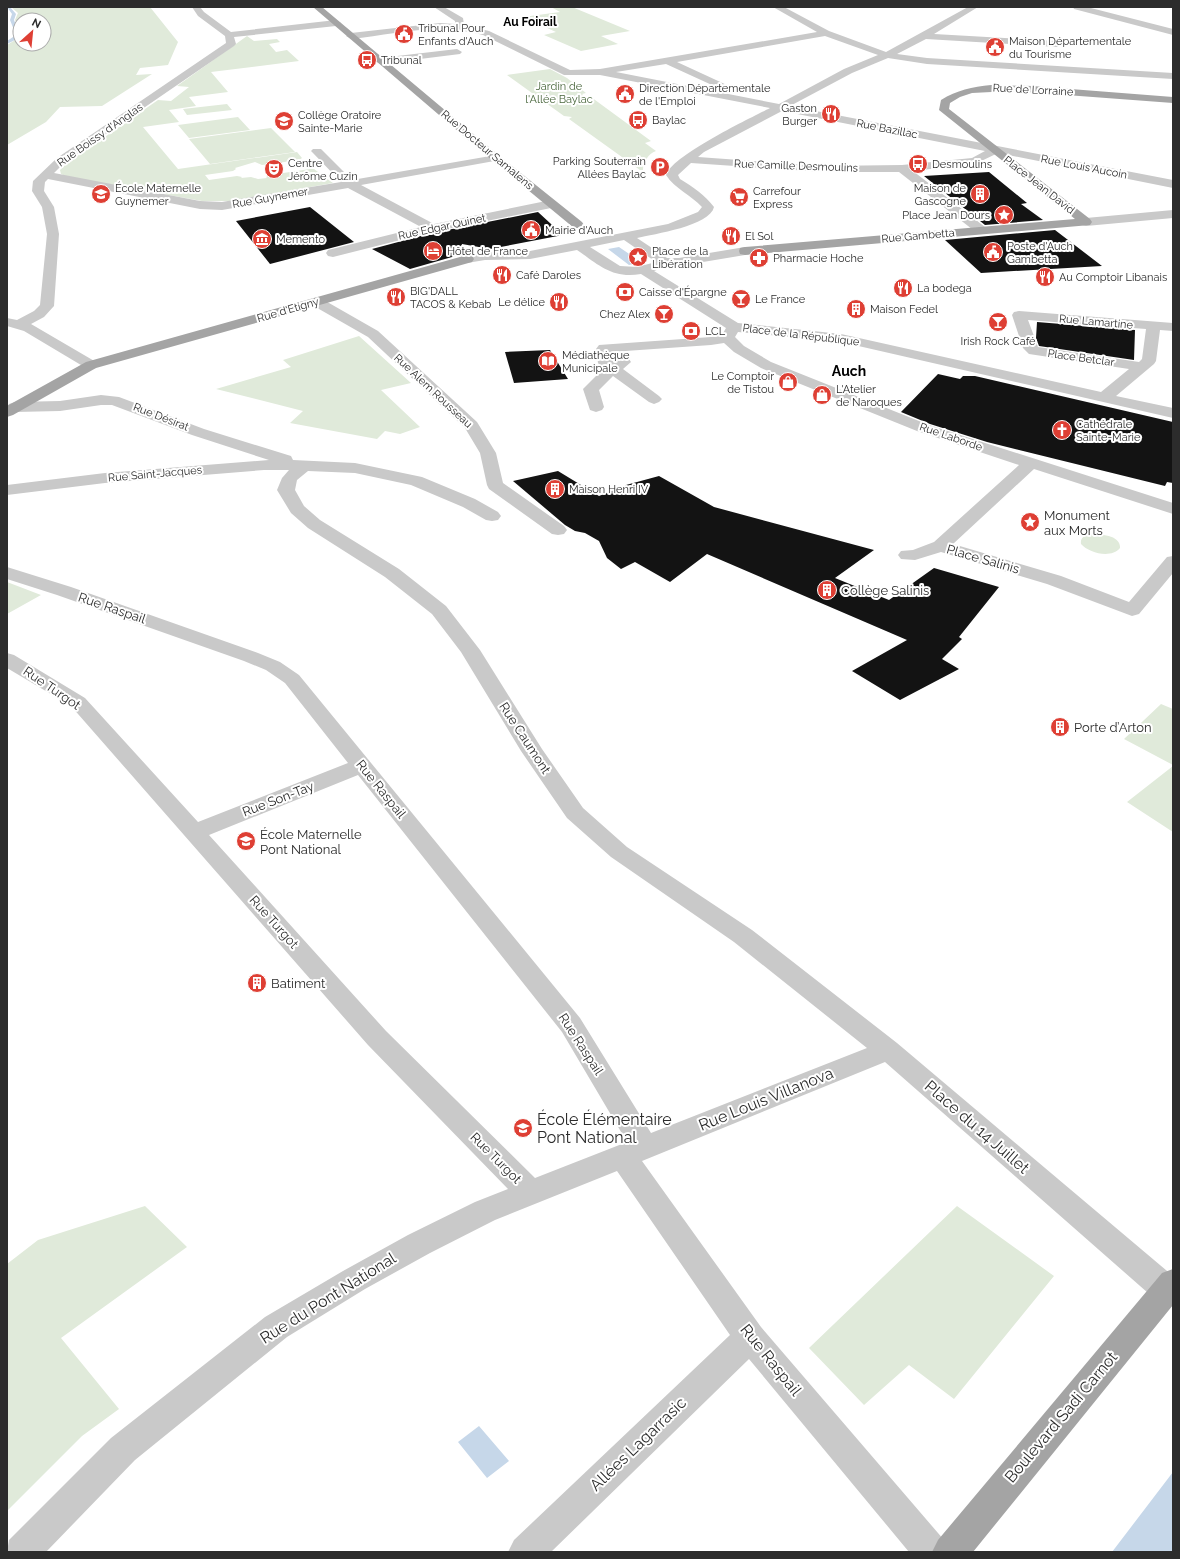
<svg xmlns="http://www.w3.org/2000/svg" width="1180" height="1559" font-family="Raleway,sans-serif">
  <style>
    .green { fill: #e0eada }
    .water { fill: #c6d7e9 }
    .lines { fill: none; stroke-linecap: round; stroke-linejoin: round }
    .stream { fill: #c6d7e9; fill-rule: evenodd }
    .building { fill: #131313 }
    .minor { fill: #c9c9c9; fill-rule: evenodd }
    .major { fill: #a4a4a4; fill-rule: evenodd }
    .labels { text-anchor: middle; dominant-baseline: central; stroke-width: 4; stroke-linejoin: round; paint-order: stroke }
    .far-poi-label { font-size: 11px; fill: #2c2c2c; stroke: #fff; text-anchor: start }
    .far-park-label { font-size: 11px; fill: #49663c; stroke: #fff }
    .far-street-label { font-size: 11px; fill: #2c2c2c; stroke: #fff }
    .far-neighbourhood-label { font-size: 12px; font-weight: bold; fill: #000; stroke: #fff }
    .poi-label { font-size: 13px; fill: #2c2c2c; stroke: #fff; text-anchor: start }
    .street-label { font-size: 13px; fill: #2c2c2c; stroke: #fff }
    .far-district-label { font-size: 14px; font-weight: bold; fill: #000; stroke: #fff }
    .near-street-label { font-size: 16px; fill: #2c2c2c; stroke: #fff }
    .near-poi-label { font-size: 16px; fill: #2c2c2c; stroke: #fff; text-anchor: start }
  </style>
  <rect width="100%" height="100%" fill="#fff"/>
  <path class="green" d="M11,7H150L178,42L168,65L140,68L136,75L152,74L102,106L60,107L46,122L7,145V45L20,37V44H44V20H20V31L15,20L18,13Z
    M551,7H572L630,31L601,36L618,44L581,51L544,35L556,32L523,17L560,12Z
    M247,36L254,41L277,39L280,42L269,44L276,52L287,50L299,61L211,72L228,92L189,97L196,106L169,110L179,122L143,127L178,169L297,152L302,158L299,160L262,165L255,162L235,168L236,169L233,171L205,175L209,180L237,176L242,177L241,178L251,177L258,179L267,178L266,177L270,175L310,169H314L333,183L231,201H202L68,177L61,174L60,170L66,164L158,100L171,101L189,87L177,86Z
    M550,69L567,78L586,93L582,94L586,97H591L651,141L645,143L656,151C648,154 643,162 643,170H640L569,119L572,117L564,116L507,75Z
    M227,104L232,110L187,115L183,109Z
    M238,117L250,130L189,138L178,125Z
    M271,128L295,152L210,164L189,139Z
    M359,336L411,383L381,390L420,427L400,434L385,431L377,439L290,423L303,411L216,389L291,367L283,360Z
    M1090,534C1100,534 1121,535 1120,548C1111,559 1089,553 1081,544C1080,537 1085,536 1090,534Z
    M7,582L41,595L7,614Z
    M1161,704L1173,709V765L1124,739Z
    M1173,766V832L1127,802Z
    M145,1206L187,1247L61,1338L119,1409L82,1436L7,1511V1264L38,1240Z
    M957,1206L1054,1276L954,1399L909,1365L864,1405L809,1348Z"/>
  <path class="water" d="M619,247L641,262L629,265L608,249Z
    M479,1426L509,1461L487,1478L458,1442Z
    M1173,1472V1552H1112Z"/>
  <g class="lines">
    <path class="stream" d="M7,7H10L16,14L14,20L20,35L17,39L7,44V41L16,35L10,20L12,14Z"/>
  </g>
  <path class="building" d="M989,172L1027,203L1021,204L1043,220L985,225L924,176Z
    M310,207L354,242L270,264L236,221Z
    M538,212L563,235L490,249L462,244L459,255L410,269L372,249L432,233Z
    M1055,230L1102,266L981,273L945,240Z
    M1037,322L1135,330L1134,360L1039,346L1036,338Z
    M550,350L568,379L514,383L505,352Z
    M938,374L960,379L963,376H975L1173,422V483L1167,482L1165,486L987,442L930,424L901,412Z
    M558,471L599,496L626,485L659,476L714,507L874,550L835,578L889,600L934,568L999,587L959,637L962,639L942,659L959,669L900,700L852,671L907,640L707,554L670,582L635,562L621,569L607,558L599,541L585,533L575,531L565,525L513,481Z"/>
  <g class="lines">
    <path class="minor" d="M192,7H200L204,12L231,32L336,20L341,23L336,26L234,37L236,44L234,46L65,162L54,173L200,201L222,202L341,182L313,153L311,151L313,149H321L352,180L496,155L500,156L502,158L500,160L361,185L434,224L551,200L555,201L557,204L555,207L551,208L432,232L333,257L328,256L326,253L328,250L421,227L348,188L222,210L200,209L48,179L45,182L44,191L54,207L59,234L54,306L44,317L31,324L96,362L98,365L96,368L91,369L86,368L24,331L7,326V318L17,320L34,311L40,305L47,234L42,207L32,191L33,181L57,158L226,43L225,36L198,16Z
      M434,7H444L463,18L464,25L489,31L570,70L600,69L817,32L773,7H784L829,31L886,52L968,7H978L934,34L1057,41L1062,44L1057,47L926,39L897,54L927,58L1173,73V79L927,64L888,58L852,73L790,106L1173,180V188L998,153L975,164L913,171L985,227L987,230L985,233H977L899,172H824L691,163L678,175L680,179C693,187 705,195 714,207C710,226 654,234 637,238L667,258H679L745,247L750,248L751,251L750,254L745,255L679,266H667L654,271L738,323L841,334L1101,392L1129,369L1029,354L1023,348L1012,315L1014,312L1019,311L1173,323V331L1160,330L1156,361L1154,364L1116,396L1173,408V418L841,342L738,332L735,337L744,346L771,362L929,425L1173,503V514L1034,469L953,544L1061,576L1129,602L1167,557L1173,556V573L1139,614L1132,616L1047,584L941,552L915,560L901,559L898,555L901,551L913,550L934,542L1019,465L917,431L761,368L734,352L724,343L711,345L611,352L613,362L624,358L629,359L631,362L623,369L659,396L662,399L659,402L654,404L649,402L613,376L599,390L604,407L602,410L596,412L590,410L583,389L603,369L598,363L596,349L599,345L711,337L722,335L726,328L641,274C612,279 599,265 577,250L530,259L485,260L467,263L462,262L460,259L462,256L485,252L530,251L668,224L698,212L702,207C691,195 675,189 666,175C673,155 749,119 770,108L600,75H564L483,35C440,22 394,34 351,39L346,36L351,33L440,23L455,24V21ZM825,36L878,55L844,69L779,104L616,72L666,64L725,91L730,88L729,86L677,62ZM782,111L985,151L972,158L902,165L824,166L698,157L704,152ZM624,240L656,262L637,267L620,266L590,247ZM1028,320L1146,329L1142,359L1139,362L1038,347Z
      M1073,7H1087L1173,29V35L1074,9Z
      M457,49L462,52L460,54L380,64L375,61L380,58Z
      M1173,210V218L1086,226L1082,225L1080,222L1082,219L1086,218Z
      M317,298L322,299L378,331L477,422L496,453L503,483L564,526L567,530L564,534L558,535L552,534L489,489L487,485L480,453L465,428L368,337L312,305L310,302L312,299Z
      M101,395L119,397L204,429L291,456L293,460L355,463L422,477L475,499L498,512L501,516L498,520L492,521L486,520L463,507L411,485L355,473L308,471L297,480L295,490L304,506L320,520L399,569L446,606L480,650L542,749L583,808L627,847L752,930L897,1043L1173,1276V1301L1167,1303L1156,1300L885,1062L642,1161L761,1327L944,1540L950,1552H909L749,1359L551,1552H508L514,1540L730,1335L617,1171L495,1220L430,1253L365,1289L287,1337L135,1460L46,1552H7L9,1540L111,1438L265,1317L343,1271L408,1235L475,1202L508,1189L368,1045L71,706L7,668V653L14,655L85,698L198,822L348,763L285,683L266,670L244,661L57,595L7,579V567L71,587L258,653L280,662L299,675L580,1018L651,1133L867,1048L734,942L611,857L567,818L521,751L461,652L432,614L385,577L308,528L291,513L277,490L282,478L289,470H264L105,483L7,495V485L105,473L269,460L192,435L112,405H101L60,411L15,412L9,410L7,407L9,404L15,402L60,401ZM358,775L562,1032L627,1142L535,1178L386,1031L209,835Z"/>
    <path class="major" d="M313,7H322L502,158L582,222L584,225L582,228H574L494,162Z
      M991,85L1032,86L1173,97V103L1011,91L972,93L960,97L950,103L949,109L1090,219L1092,222L1090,225L745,255L740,254L739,251L740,248L745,247L1075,219L939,110L941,100C957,90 972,87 991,85Z
      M467,255L472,256L474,259L472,262L96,368L13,415L7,417V406L86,362Z
      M1173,1269V1305L973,1552H932L938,1540L1162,1273Z"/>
  </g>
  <defs>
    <symbol id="civic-disc" viewBox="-11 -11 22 22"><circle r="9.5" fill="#de3f34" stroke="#fff"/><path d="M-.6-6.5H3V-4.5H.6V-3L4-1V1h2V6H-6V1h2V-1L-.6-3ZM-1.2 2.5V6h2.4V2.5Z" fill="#fff"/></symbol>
    <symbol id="bus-disc" viewBox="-11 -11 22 22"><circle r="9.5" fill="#de3f34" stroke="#fff"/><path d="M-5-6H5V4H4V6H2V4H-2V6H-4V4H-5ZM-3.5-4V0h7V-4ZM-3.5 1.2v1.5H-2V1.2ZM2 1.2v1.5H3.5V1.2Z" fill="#fff"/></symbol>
    <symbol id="restaurant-disc" viewBox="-11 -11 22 22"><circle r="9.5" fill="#de3f34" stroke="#fff"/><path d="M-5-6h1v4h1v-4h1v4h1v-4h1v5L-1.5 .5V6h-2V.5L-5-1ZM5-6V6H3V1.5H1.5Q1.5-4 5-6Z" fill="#fff"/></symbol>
    <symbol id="school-disc" viewBox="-11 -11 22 22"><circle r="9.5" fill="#de3f34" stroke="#fff"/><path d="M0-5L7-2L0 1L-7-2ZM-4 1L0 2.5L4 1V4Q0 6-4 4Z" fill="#fff"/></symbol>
    <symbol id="parking-disc" viewBox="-11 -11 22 22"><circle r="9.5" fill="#de3f34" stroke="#fff"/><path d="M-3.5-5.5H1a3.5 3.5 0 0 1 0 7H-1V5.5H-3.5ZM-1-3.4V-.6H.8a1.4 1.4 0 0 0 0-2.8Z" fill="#fff"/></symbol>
    <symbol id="theatre-disc" viewBox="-11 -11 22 22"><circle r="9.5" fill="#de3f34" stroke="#fff"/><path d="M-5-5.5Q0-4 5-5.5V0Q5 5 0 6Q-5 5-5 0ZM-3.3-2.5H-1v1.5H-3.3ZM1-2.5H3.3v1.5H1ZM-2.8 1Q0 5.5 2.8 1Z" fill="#fff"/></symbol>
    <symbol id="building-disc" viewBox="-11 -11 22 22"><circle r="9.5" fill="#de3f34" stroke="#fff"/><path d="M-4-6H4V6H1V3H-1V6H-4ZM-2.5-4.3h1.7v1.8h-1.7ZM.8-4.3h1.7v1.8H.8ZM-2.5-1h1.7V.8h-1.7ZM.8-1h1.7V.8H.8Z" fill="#fff"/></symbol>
    <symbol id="supermarket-disc" viewBox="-11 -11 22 22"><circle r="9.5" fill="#de3f34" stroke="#fff"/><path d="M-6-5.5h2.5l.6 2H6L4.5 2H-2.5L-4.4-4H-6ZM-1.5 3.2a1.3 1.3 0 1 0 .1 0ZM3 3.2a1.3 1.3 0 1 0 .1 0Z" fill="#fff"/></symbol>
    <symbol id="sight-disc" viewBox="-11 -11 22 22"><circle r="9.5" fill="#de3f34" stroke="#fff"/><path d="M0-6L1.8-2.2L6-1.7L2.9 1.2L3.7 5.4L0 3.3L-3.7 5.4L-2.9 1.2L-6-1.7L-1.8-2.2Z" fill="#fff"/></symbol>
    <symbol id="museum-disc" viewBox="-11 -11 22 22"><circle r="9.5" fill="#de3f34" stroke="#fff"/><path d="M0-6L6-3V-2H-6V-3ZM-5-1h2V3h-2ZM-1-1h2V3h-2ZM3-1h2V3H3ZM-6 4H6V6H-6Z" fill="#fff"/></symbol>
    <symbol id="hotel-disc" viewBox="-11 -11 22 22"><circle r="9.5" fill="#de3f34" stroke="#fff"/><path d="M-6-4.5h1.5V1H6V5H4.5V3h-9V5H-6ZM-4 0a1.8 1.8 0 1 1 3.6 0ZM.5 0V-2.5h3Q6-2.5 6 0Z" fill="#fff"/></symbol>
    <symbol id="pharmacy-disc" viewBox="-11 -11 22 22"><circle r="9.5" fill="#de3f34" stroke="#fff"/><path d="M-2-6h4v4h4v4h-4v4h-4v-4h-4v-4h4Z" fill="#fff"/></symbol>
    <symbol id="bank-disc" viewBox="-11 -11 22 22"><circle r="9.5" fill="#de3f34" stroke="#fff"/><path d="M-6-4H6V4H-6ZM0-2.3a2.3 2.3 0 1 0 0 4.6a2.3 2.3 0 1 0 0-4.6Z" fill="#fff"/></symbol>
    <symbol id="bar-disc" viewBox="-11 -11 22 22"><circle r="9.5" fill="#de3f34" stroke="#fff"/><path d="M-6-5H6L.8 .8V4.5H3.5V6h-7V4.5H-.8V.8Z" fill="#fff"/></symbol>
    <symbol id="library-disc" viewBox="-11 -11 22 22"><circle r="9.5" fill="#de3f34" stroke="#fff"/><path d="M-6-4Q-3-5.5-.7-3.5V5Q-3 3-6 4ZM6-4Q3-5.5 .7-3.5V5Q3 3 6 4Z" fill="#fff"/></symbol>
    <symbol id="shop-disc" viewBox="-11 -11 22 22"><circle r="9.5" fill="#de3f34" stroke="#fff"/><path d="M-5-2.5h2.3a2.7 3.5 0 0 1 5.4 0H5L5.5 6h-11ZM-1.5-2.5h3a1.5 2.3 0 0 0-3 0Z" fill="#fff"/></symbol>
    <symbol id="church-disc" viewBox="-11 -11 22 22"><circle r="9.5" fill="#de3f34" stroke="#fff"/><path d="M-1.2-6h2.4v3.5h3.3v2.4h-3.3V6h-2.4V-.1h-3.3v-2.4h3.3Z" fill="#fff"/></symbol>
  </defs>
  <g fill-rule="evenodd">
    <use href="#civic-disc" x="393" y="23" width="22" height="22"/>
    <use href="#civic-disc" x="984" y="36" width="22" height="22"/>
    <use href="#bus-disc" x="356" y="49" width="22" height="22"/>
    <use href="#civic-disc" x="614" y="83" width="22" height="22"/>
    <use href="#restaurant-disc" x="820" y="103" width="22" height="22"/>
    <use href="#bus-disc" x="627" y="109" width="22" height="22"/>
    <use href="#school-disc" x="273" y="110" width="22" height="22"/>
    <use href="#bus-disc" x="907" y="153" width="22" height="22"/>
    <use href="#parking-disc" x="649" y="156" width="22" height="22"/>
    <use href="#theatre-disc" x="263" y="158" width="22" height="22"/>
    <use href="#school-disc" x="90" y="183" width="22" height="22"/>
    <use href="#building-disc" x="969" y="183" width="22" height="22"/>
    <use href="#supermarket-disc" x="728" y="186" width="22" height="22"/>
    <use href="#sight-disc" x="993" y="204" width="22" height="22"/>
    <use href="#civic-disc" x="520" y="219" width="22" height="22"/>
    <use href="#restaurant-disc" x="720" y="225" width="22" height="22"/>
    <use href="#museum-disc" x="251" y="228" width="22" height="22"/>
    <use href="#hotel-disc" x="422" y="240" width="22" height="22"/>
    <use href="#civic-disc" x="982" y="241" width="22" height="22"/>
    <use href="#sight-disc" x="627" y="246" width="22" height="22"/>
    <use href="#pharmacy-disc" x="748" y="247" width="22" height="22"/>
    <use href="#restaurant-disc" x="491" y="264" width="22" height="22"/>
    <use href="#restaurant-disc" x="1034" y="266" width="22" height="22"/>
    <use href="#restaurant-disc" x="892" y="277" width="22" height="22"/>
    <use href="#bank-disc" x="614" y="281" width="22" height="22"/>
    <use href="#restaurant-disc" x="385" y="286" width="22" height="22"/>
    <use href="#bar-disc" x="730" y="288" width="22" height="22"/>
    <use href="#restaurant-disc" x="548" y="291" width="22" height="22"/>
    <use href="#building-disc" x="845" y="298" width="22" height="22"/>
    <use href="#bar-disc" x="653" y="303" width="22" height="22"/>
    <use href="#bar-disc" x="987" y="311" width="22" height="22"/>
    <use href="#bank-disc" x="680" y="320" width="22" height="22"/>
    <use href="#library-disc" x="537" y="350" width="22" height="22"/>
    <use href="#shop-disc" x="777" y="371" width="22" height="22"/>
    <use href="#shop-disc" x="811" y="384" width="22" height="22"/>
    <use href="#church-disc" x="1051" y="419" width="22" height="22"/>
    <use href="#building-disc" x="544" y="478" width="22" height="22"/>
    <use href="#sight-disc" x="1019" y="511" width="22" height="22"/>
    <use href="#building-disc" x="816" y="579" width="22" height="22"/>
    <use href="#building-disc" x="1049" y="716" width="22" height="22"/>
    <use href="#school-disc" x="235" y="830" width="22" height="22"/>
    <use href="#building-disc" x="246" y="972" width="22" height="22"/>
    <use href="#school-disc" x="512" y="1117" width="22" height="22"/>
  </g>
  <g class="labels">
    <g class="far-poi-label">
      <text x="418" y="28">Tribunal Pour<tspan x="418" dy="13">Enfants d'Auch</tspan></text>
      <text x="1009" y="41">Maison Départementale<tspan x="1009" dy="13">du Tourisme</tspan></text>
      <text x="381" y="60">Tribunal</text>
      <text x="639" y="88">Direction Départementale<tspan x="639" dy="13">de l'Emploi</tspan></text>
      <text x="817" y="108" text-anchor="end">Gaston<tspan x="817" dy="13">Burger</tspan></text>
      <text x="298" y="115">Collège Oratoire<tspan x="298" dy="13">Sainte-Marie</tspan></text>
      <text x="652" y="120">Baylac</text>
      <text x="646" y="161" text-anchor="end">Parking Souterrain<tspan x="646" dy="13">Allées Baylac</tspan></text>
      <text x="288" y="163">Centre<tspan x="288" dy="13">Jérôme Cuzin</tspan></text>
      <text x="932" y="164">Desmoulins</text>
      <text x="115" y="188">École Maternelle<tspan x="115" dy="13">Guynemer</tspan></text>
      <text x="966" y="188" text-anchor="end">Maison de<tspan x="966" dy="13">Gascogne</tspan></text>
      <text x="753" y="191">Carrefour<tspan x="753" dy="13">Express</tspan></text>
      <text x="990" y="215" text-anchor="end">Place Jean Dours</text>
      <text x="545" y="230">Mairie d'Auch</text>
      <text x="745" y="236">El Sol</text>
      <text x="276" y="239">Memento</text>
      <text x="1007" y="246">Poste d'Auch<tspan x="1007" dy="13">Gambetta</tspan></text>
      <text x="447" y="251">Hôtel de France</text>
      <text x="652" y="251">Place de la<tspan x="652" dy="13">Libération</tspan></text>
      <text x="773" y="258">Pharmacie Hoche</text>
      <text x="516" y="275">Café Daroles</text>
      <text x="1059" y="277">Au Comptoir Libanais</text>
      <text x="917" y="288">La bodega</text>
      <text x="410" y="291">BIG'DALL<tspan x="410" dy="13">TACOS &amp; Kebab</tspan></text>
      <text x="639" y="292">Caisse d'Épargne</text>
      <text x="755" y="299">Le France</text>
      <text x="545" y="302" text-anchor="end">Le délice</text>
      <text x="870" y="309">Maison Fedel</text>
      <text x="650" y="314" text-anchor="end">Chez Alex</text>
      <text x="705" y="331">LCL</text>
      <text x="998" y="341" text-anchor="middle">Irish Rock Café</text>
      <text x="562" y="355">Médiathèque<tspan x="562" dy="13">Municipale</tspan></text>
      <text x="774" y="376" text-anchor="end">Le Comptoir<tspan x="774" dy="13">de Tistou</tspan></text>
      <text x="836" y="389">L'Atelier<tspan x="836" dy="13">de Naroques</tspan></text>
      <text x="1076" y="424">Cathédrale<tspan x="1076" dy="13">Sainte-Marie</tspan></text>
      <text x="569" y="489">Maison Henri IV</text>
    </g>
    <g class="far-park-label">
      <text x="559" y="86">Jardin de<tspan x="559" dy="13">l'Allée Baylac</tspan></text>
    </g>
    <g class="far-street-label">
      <text transform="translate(1033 90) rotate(3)">Rue de Lorraine</text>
      <text transform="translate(887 129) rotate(11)">Rue Bazillac</text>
      <text transform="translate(100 135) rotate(-35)">Rue Boissy d'Anglas</text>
      <text transform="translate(487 150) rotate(40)">Rue Docteur Samalens</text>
      <text transform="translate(796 166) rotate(2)">Rue Camille Desmoulins</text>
      <text transform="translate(1084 167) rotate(11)">Rue Louis Aucoin</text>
      <text transform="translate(1039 185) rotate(38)">Place Jean David</text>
      <text transform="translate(270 198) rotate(-10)">Rue Guynemer</text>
      <text transform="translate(442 227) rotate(-12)">Rue Edgar Quinet</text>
      <text transform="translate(918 236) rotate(-5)">Rue Gambetta</text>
      <text transform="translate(288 310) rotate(-16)">Rue d'Etigny</text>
      <text transform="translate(1096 322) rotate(5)">Rue Lamartine</text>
      <text transform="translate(801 335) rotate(7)">Place de la République</text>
      <text transform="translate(1081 358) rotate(8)">Place Betclar</text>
      <text transform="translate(433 391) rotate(43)">Rue Alem Rousseau</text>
      <text transform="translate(161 417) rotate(21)">Rue Désirat</text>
      <text transform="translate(951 437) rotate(19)">Rue Laborde</text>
      <text transform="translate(155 474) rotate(-5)">Rue Saint-Jacques</text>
    </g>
    <g class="far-neighbourhood-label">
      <text x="530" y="22">Au Foirail</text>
    </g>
    <g class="poi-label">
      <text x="1044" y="515">Monument<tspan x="1044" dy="15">aux Morts</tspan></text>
      <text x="841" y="590">Collège Salinis</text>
      <text x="1074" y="727">Porte d’Arton</text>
      <text x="260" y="834">École Maternelle<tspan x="260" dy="15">Pont National</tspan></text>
      <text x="271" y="983">Batiment</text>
    </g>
    <g class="street-label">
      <text transform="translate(983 559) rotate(16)">Place Salinis</text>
      <text transform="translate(112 608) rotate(19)">Rue Raspail</text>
      <text transform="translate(52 688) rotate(34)">Rue Turgot</text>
      <text transform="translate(525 738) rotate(57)">Rue Caumont</text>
      <text transform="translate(381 789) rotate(51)">Rue Raspail</text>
      <text transform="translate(278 799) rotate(-21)">Rue Son-Tay</text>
      <text transform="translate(274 922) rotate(48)">Rue Turgot</text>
      <text transform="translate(581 1044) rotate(57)">Rue Raspail</text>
      <text transform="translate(496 1158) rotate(45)">Rue Turgot</text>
    </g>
    <g class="far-district-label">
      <text x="849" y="371">Auch</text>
    </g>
    <g class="near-street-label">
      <text transform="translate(766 1099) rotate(-22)">Rue Louis Villanova</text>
      <text transform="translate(977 1127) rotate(41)">Place du 14 Juillet</text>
      <text transform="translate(328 1298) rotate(-32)">Rue du Pont National</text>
      <text transform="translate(771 1360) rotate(51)">Rue Raspail</text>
      <text transform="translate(1061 1417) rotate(-50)">Boulevard Sadi Carnot</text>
      <text transform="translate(638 1444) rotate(-44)">Allées Lagarrasic</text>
    </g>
    <g class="near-poi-label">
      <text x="537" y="1119">École Élémentaire<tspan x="537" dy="18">Pont National</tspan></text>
    </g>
  </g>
  <rect width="1180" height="1559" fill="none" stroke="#2c2c2c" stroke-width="16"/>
  <g transform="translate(32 32) rotate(27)"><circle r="19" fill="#ffffff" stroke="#ababab"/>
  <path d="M0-3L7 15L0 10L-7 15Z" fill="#de3f34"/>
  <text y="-6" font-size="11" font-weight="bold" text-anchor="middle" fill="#2c2c2c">N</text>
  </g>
</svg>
